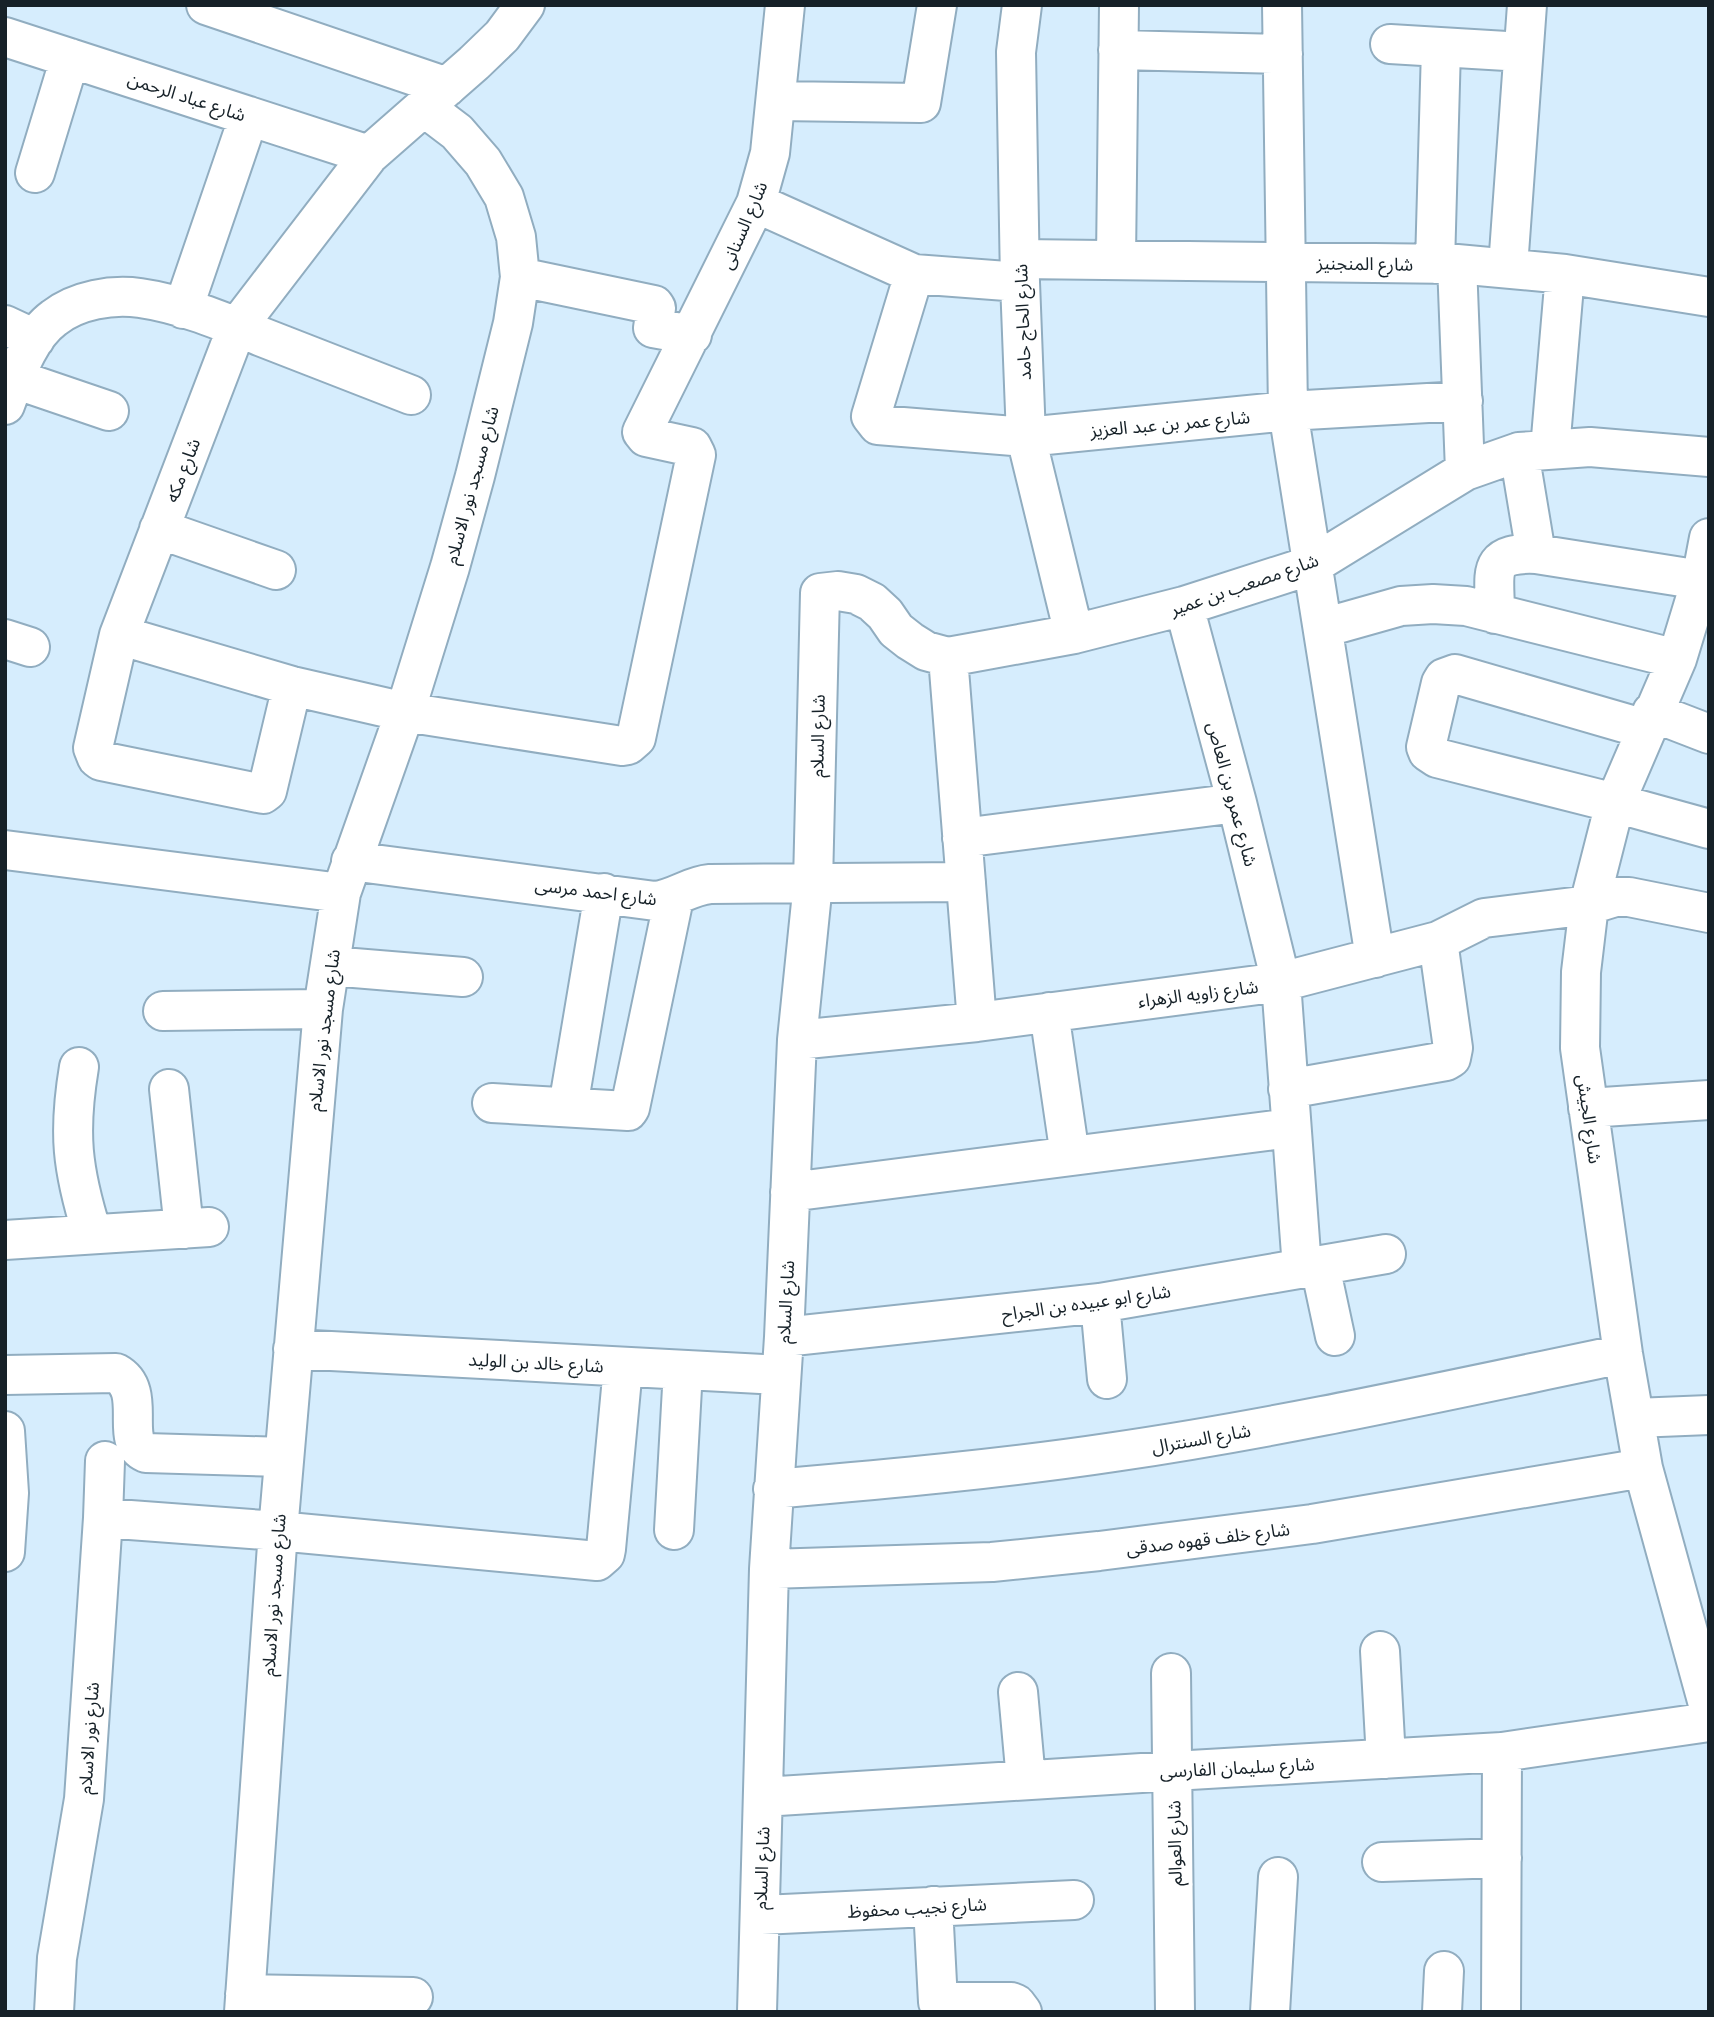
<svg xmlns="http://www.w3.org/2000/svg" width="1714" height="2017" font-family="Lato,'Noto Sans Arabic',sans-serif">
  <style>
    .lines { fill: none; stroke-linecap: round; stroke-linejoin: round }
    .minor-casing { stroke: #91adc0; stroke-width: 42 }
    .minor { stroke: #fff; stroke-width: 38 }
    .labels { text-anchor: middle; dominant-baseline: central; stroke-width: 7; stroke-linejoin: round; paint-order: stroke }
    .street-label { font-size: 18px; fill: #162128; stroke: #fff }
  </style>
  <rect width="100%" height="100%" fill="#d6edfd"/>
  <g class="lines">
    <defs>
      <path id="minor" d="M206,5L447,87
        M1022,5L1016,52L1020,282L1026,437L1074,634
        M1282,5L1288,411L1375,958
        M5,37L369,155
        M1390,44L1523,52
        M1118,50L1283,54
        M777,101L921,103L937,5
        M35,173L70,58
        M756,203L914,274L1020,282
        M1020,259L1457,264L1565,274L1709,297
        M1116,260L1119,5
        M1435,264L1441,48
        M1457,264L1465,471
        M1508,267L1527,5
        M914,274L871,416L878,425L1026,437L1288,411L1463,401
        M520,277L654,305L656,308L653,328L692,335
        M183,309L249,116
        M5,325L35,339
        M15,379L109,411
        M5,405C16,376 28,337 54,318C77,300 112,294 140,298C182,304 224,322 262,337C312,356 361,376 411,395
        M1550,449L1565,274
        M1519,452L1536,554
        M159,529L276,570
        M1709,538L1701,580L1677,659L1615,803L1589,905L1581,972L1580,1048L1623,1354L1643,1468L1709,1708
        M1184,606L1237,803L1281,982L1302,1268
        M1495,614C1495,573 1485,552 1536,554L1701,580
        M1323,628L1401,606L1433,604L1466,606L1677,659
        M119,635L292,686L405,712L622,746L628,745L636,738L696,455L692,447L646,437L642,432L756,203L770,153L785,5
        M5,639L30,647
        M948,657L977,1022
        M292,686L267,791L263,794L101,761L97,758L93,748L119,635L237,327L369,155L474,63L502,36L525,5
        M1652,712L1709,734
        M1645,729L1455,674L1444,678L1441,683L1426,747L1428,752L1437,758L1615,803L1709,829
        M962,838L1237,803
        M5,850L341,893
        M351,861L655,901C675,899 689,886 710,884L966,882
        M330,966L463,977
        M163,1011L323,1009
        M1049,1012L1070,1156
        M797,1040L977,1022L1281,982L1438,941L1484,918L1589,905L1615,897H1629L1709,913
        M79,1067C68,1133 72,1169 92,1233
        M169,1089L184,1229
        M1288,1089L1446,1061L1451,1058L1453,1048L1438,941
        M492,1103L628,1111L630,1108L674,898
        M568,1107L604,893
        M1588,1108L1709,1100
        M790,1192L1291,1128
        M5,1240L209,1227
        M1320,1266L1335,1336
        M1100,1303L1107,1379
        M784,1337L1100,1303L1386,1254
        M293,1349L780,1375
        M5,1375L116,1373C149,1391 118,1441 146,1453L284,1457
        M1635,1418L1709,1415
        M5,1431L9,1493L5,1552
        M773,1489C887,1479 1001,1469 1114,1452C1285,1427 1454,1389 1623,1354
        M103,1518L278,1531L597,1561L605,1554L606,1549L623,1367
        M674,1530L683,1370
        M769,1569L992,1562L1099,1551L1312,1524L1643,1468
        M1380,1651L1386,1759
        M1171,1673L1175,2012
        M1018,1692L1026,1780
        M763,1797L1173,1771L1502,1752L1709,1722
        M1382,1862L1502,1858
        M933,1906L938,2002H1011L1016,2004L1022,2012
        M760,1915L1074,1900
        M245,1994L413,1997
        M54,2012L57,1958L84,1799L103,1518L105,1461
        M244,2012L278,1531L323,1009L341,893L405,712L450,567L475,476L513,323L520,277L516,237L504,197L483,162L457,132L424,107
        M757,2012L769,1569L784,1337L797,1040L813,883L820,593L838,591L856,594L872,602L885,614L896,630L910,641L926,651L948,657L1074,634L1184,606L1312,565L1465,471L1519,452L1590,447L1709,457
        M1270,2012L1278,1877
        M1442,2012L1444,1971
        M1501,2012L1502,1752"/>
    </defs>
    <use href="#minor" class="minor-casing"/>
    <use href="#minor" class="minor"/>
  </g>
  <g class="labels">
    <g class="street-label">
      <text transform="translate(187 96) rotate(18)">شارع عباد الرحمن</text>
      <text transform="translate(743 225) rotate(-67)">شارع السنانى</text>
      <text transform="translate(1365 263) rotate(1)">شارع المنجنيز</text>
      <text transform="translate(1022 322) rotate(-92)">شارع الحاج حامد</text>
      <text transform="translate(1170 423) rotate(-5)">شارع عمر بن عبد العزيز</text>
      <text transform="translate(182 470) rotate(-69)">شارع مكه</text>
      <text transform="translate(471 485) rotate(-75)">شارع مسجد نور الاسلام</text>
      <text transform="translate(1244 584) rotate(-19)">شارع مصعب بن عمير</text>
      <text transform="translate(817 736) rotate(-89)">شارع السلام</text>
      <text transform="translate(1233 794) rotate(75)">شارع عمرو بن العاص</text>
      <text transform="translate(596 891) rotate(7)">شارع احمد مرسى</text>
      <text transform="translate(1198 993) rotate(-7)">شارع زاويه الزهراء</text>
      <text transform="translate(323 1030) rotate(-83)">شارع مسجد نور الاسلام</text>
      <text transform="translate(1590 1119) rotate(82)">شارع الجيش</text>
      <text transform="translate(785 1302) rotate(-87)">شارع السلام</text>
      <text transform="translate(1086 1302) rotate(-8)">شارع ابو عبيده بن الجراح</text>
      <text transform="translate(536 1362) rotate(3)">شارع خالد بن الوليد</text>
      <text transform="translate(1201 1438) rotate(-10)">شارع السنترال</text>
      <text transform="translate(1208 1538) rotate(-7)">شارع خلف قهوه صدقى</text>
      <text transform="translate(273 1595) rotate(-86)">شارع مسجد نور الاسلام</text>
      <text transform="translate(88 1738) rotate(-86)">شارع نور الاسلام</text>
      <text transform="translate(1237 1767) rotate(-3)">شارع سليمان الفارسى</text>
      <text transform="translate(1174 1843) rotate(-91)">شارع العوالم</text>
      <text transform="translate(761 1868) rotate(-88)">شارع السلام</text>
      <text transform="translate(917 1907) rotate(-3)">شارع نجيب محفوظ</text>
    </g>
  </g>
  <rect width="1714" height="2017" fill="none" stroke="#162128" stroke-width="14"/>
</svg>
